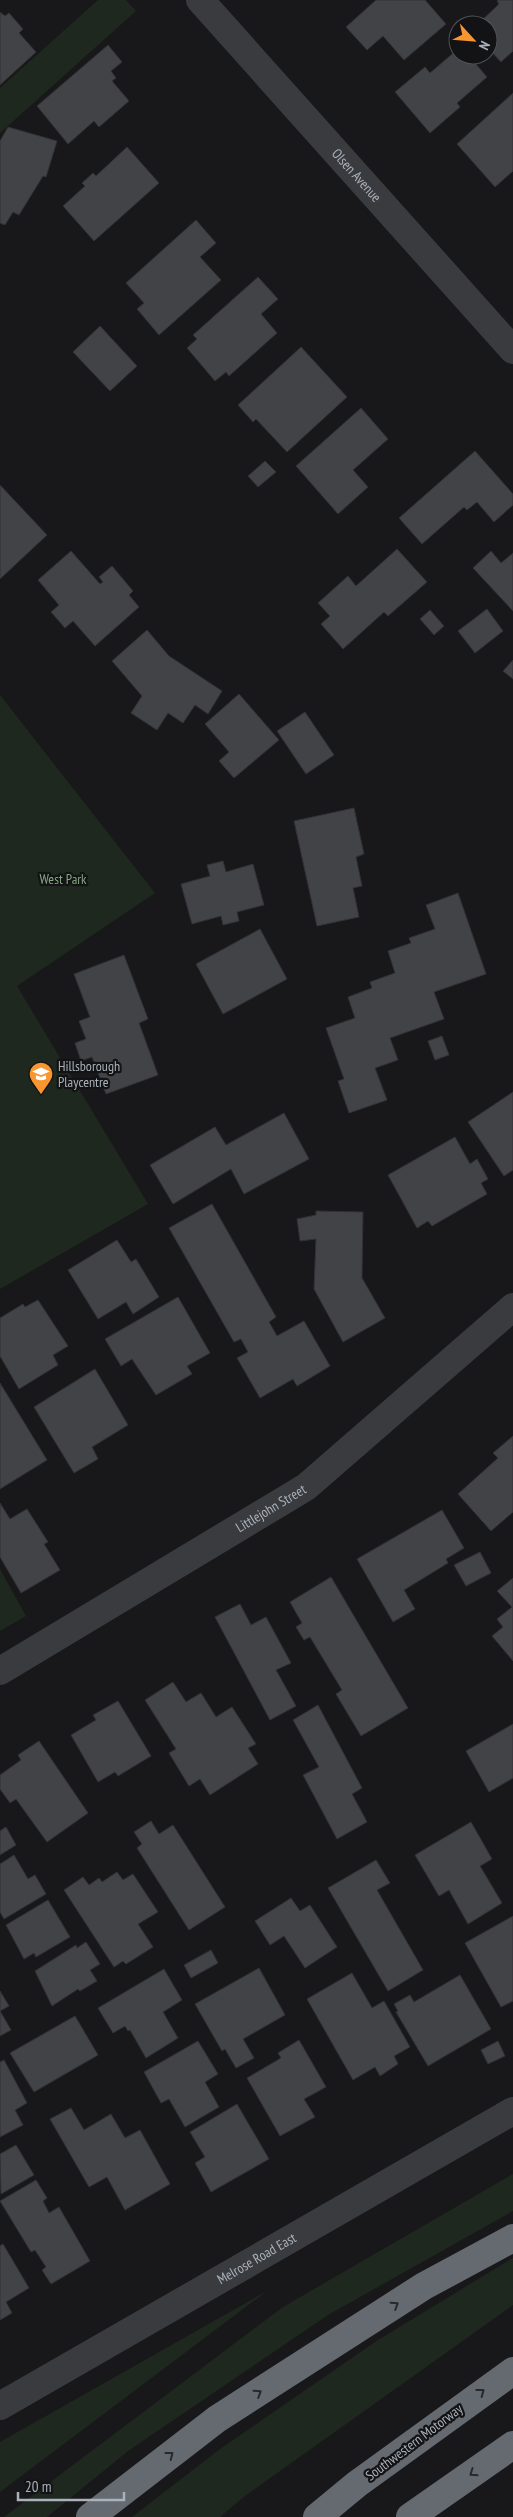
<svg xmlns="http://www.w3.org/2000/svg" width="513" height="2517" font-family="'PT Sans Narrow',sans-serif">
  <style>
    .green { fill: #1f281f }
    .building { fill: #424347; stroke: #323236 }
    .lines { fill: none; stroke-linecap: round; stroke-linejoin: round }
    .street { stroke: #393b3f; stroke-width: 28 }
    .highway { stroke: #646a70; stroke-width: 28 }
    .oneway { stroke: #27292c }
    .labels { text-anchor: middle; dominant-baseline: central; stroke-width: 4.5; stroke-linejoin: round; paint-order: stroke }
    .street-label { font-size: 14px; fill: #a9b1ba; stroke: #131315 }
    .park-label { font-size: 14px; fill: #84a680; stroke: #131315 }
    .poi-label { font-size: 14px; fill: #a9b1ba; stroke: #131315; text-anchor: start }
  </style>
  <rect width="100%" height="100%" fill="#18181a"/>
  <path class="green" d="M98,0H126L136,11L0,133V88Z
    M0,695L155,893L17,986L148,1204L0,1289Z
    M0,1569L26,1616L0,1631Z
    M513,2174V2211L328,2315L128,2451L47,2517H4L283,2307Z
    M513,2258V2305L245,2496L220,2517H132L220,2449L378,2340Z
    M267,2291L0,2492V2442Z"/>
  <path class="building" d="M376,0H425L446,24L404,60L383,36L367,50L346,27Z
    M498,0H513V51L501,62L488,48V25H477L499,4L497,1Z
    M0,12L5,16L9,13L23,29L19,33L36,52L0,85Z
    M108,45L122,62L111,71L116,78L112,81L129,101L99,127L94,121L68,144L37,106Z
    M458,49V55H468L487,77L457,103L460,107L430,133L395,92L425,67L430,73Z
    M513,93V171L495,187L457,144Z
    M8,127L57,141L46,177L43,176L19,215L13,212L5,225L0,223V141Z
    M127,147L159,183L94,241L63,206L85,186L82,183L93,173L96,176Z
    M196,220L216,243L200,257L221,280L159,335L137,309L144,303L126,283Z
    M258,277L278,299L261,314L277,333L229,376L226,372L215,381L187,348L197,339L193,335Z
    M100,326L137,366L110,391L73,352Z
    M301,347L347,397L287,452L256,419L253,422L238,405Z
    M361,408L388,439L353,470L368,487L338,514L296,466Z
    M475,451L513,494V505L494,522L477,502L467,510L464,507L422,544L399,518Z
    M265,461L276,472L258,487L248,476Z
    M0,485L47,535L0,579Z
    M397,549L427,582L388,616L384,612L343,649L321,624L330,616L318,603L348,576L356,586Z
    M71,551L100,584L103,582L99,577L112,566L133,591L129,595L139,607L95,646L73,621L65,628L51,612L59,605L38,580Z
    M491,551L501,563L513,553V611L473,568Z
    M487,609L503,631L475,653L458,631Z
    M430,610L444,626L434,635L420,619Z
    M147,630L169,656L222,691L208,714L195,705L183,723L168,713L157,730L131,713L142,696L112,661Z
    M513,660V679L503,671Z
    M239,694L279,740L234,778L219,761L229,752L205,724Z
    M305,712L334,755L306,774L277,731Z
    M354,808L364,854L356,857L362,886L353,888L359,917L317,926L294,821Z
    M223,861L226,872L253,864L264,905L237,912L239,921L223,925L221,916L192,924L181,884L210,876L207,865Z
    M458,893L486,974L434,992L444,1019L390,1038L398,1060L375,1068L387,1100L349,1113L338,1081L344,1079L326,1028L355,1018L348,997L372,988L370,982L395,973L388,951L411,943L409,938L435,929L426,905Z
    M260,929L287,979L223,1014L196,964Z
    M124,955L148,1019L139,1023L158,1075L106,1094L92,1057L81,1061L75,1043L86,1039L79,1021L90,1017L74,974Z
    M442,1036L449,1055L435,1060L428,1041Z
    M513,1092V1170L504,1176L468,1122Z
    M284,1113L309,1159L244,1194L231,1169L173,1204L150,1165L215,1127L226,1145Z
    M455,1137L470,1164L477,1159L488,1179L481,1183L487,1194L432,1226L428,1221L417,1228L388,1175Z
    M212,1204L276,1317L269,1322L277,1336L304,1321L330,1366L297,1386L293,1379L260,1398L237,1358L248,1352L241,1339L234,1342L169,1228Z
    M316,1211L363,1212L362,1278L385,1318L343,1342L314,1289L316,1239L300,1241L297,1219L316,1215Z
    M117,1240L131,1262L136,1259L159,1297L133,1314L126,1302L98,1319L68,1270Z
    M178,1297L210,1353L187,1366L192,1374L156,1395L132,1359L121,1366L105,1339Z
    M38,1300L68,1346L53,1355L58,1365L19,1389L0,1356V1318L23,1304L25,1307Z
    M95,1369L128,1425L92,1447L98,1459L74,1473L34,1407Z
    M0,1383L47,1460L0,1489Z
    M513,1436V1512L491,1531L458,1494L498,1458L493,1453Z
    M0,1503L10,1519L27,1509L48,1542L44,1544L60,1570L21,1593L0,1557Z
    M442,1510L464,1548L446,1559L448,1563L404,1590L415,1609L393,1622L357,1559Z
    M480,1552L491,1573L466,1586L454,1565Z
    M331,1577L408,1708L361,1736L336,1694L342,1690L310,1637L304,1640L296,1627L302,1623L290,1602Z
    M513,1578V1661L492,1636L503,1627L497,1619L512,1607L497,1591Z
    M240,1604L251,1625L266,1617L291,1663L276,1670L296,1706L270,1720L215,1617Z
    M173,1682L186,1702L201,1693L216,1717L232,1707L256,1744L248,1748L258,1764L210,1795L200,1779L189,1786L169,1753L176,1749L145,1700Z
    M118,1701L151,1756L118,1776L115,1772L98,1782L71,1735L96,1720L93,1715Z
    M318,1705L362,1788L352,1794L367,1822L337,1839L303,1775L319,1767L293,1720Z
    M513,1724V1778L489,1792L466,1751Z
    M39,1741L88,1813L47,1842L16,1799L10,1803L0,1789V1775L21,1760L18,1755Z
    M151,1821L159,1834L173,1825L225,1907L189,1930L137,1848L142,1844L134,1832Z
    M471,1822L492,1859L480,1866L502,1903L468,1924L449,1890L439,1896L415,1855Z
    M6,1827L16,1845L0,1855V1831Z
    M14,1855L28,1879L35,1875L46,1894L4,1919L0,1912V1864Z
    M376,1860L390,1883L377,1890L423,1970L388,1991L328,1888Z
    M117,1872L123,1880L133,1874L158,1912L138,1924L153,1947L126,1964L123,1961L114,1967L64,1890L83,1877L89,1885L99,1878L102,1882Z
    M291,1898L300,1911L310,1905L337,1947L305,1968L284,1936L270,1945L255,1921Z
    M48,1900L70,1937L36,1957L34,1953L24,1959L6,1925Z
    M513,1916V2001L501,2007L465,1943Z
    M86,1942L100,1964L90,1970L97,1981L80,1991L78,1989L52,2006L35,1971L76,1945L77,1948Z
    M211,1950L218,1963L191,1978L184,1965Z
    M259,1968L285,2015L243,2039L254,2058L236,2068L225,2049L222,2051L195,2004Z
    M164,1969L182,2000L163,2012L178,2038L146,2058L130,2030L128,2031L125,2026L113,2033L98,2008Z
    M352,1973L372,2008L384,2001L410,2047L394,2056L398,2064L380,2076L375,2067L353,2080L307,1999Z
    M460,1975L491,2029L428,2066L396,2012L398,2011L394,2004L410,1995L414,2002Z
    M0,1991L9,2006L0,2011L11,2030L0,2036Z
    M75,2016L98,2055L34,2092L10,2053Z
    M299,2040L326,2087L304,2099L315,2117L280,2136L247,2078L281,2058L278,2053Z
    M198,2041L218,2074L205,2082L219,2107L185,2127L169,2099L161,2103L144,2072Z
    M498,2041L505,2056L488,2064L481,2050Z
    M4,2060L27,2103L15,2110L23,2125L0,2137V2062Z
    M237,2104L269,2159L211,2192L195,2163L205,2157L190,2132Z
    M71,2108L84,2130L111,2114L125,2138L140,2130L170,2184L125,2210L107,2177L89,2187L50,2119Z
    M16,2145L34,2175L1,2194L0,2154Z
    M36,2180L47,2198L43,2201L49,2213L59,2207L90,2261L51,2284L42,2270L46,2267L35,2250L31,2252L0,2201Z
    M3,2244L29,2288L6,2302L12,2313L0,2320V2246Z"/>
  <g class="lines">
    <g class="street">
      <path id="s1" d="M200,0L513,350"/>
      <path id="s2" d="M0,1671L306,1487L513,1307"/>
      <path id="s3" d="M0,2406L513,2111"/>
    </g>
    <path class="highway" d="M90,2517L217,2419L424,2286L513,2238
      M317,2517L357,2484L513,2371
      M410,2517L513,2445"/>
  </g>
  <defs><path id="oneway-chevron" d="M-2-3.5L2.5 0L-2 3.5" fill="none" stroke-width="1.6" stroke-linecap="round" stroke-linejoin="round" transform="scale(1.25)"/></defs>
  <g class="oneway">
    <use href="#oneway-chevron" transform="translate(395 2305) rotate(-33)"/>
    <use href="#oneway-chevron" transform="translate(481 2392) rotate(-37)"/>
    <use href="#oneway-chevron" transform="translate(258 2393) rotate(-33)"/>
    <use href="#oneway-chevron" transform="translate(170 2455) rotate(-38)"/>
    <use href="#oneway-chevron" transform="translate(473 2473) rotate(145)"/>
  </g>
  <defs>
    <symbol id="school-pin" viewBox="-11 -11 22 30"><path d="M0 17L-7.5 6A9.5 9.5 0 1 1 7.5 6Z" fill="#f99630" stroke="#131315"/><path d="M0-5L7-2L0 1L-7-2ZM-4 1L0 2.5L4 1V4Q0 6-4 4Z" fill="#fff"/></symbol>
  </defs>
  <g fill-rule="evenodd">
    <use href="#school-pin" x="27" y="1060" width="28" height="38"/>
  </g>
  <g class="labels">
    <g class="street-label">
      <text stroke="none"><textPath href="#s1" startOffset="235">Olsen Avenue</textPath></text>
      <text stroke="none"><textPath href="#s2" startOffset="316">Littlejohn Street</textPath></text>
      <text stroke="none"><textPath href="#s3" startOffset="296">Melrose Road East</textPath></text>
      <text transform="translate(414 2442) rotate(-37)">Southwestern Motorway</text>
    </g>
    <g class="park-label">
      <text x="63" y="879">West Park</text>
    </g>
    <g class="poi-label">
      <text x="58" y="1066">Hillsborough<tspan x="58" dy="16">Playcentre</tspan></text>
    </g>
  </g>
  <g transform="translate(473 40) rotate(116)"><circle r="24" fill="#131315" stroke="#4f5257"/>
  <path d="M0-4L9 19L0 12L-9 19Z" fill="#f99630"/>
  <text y="-8" font-size="14" font-weight="bold" text-anchor="middle" fill="#a9b1ba">N</text>
  </g>
  <path d="M18 2492v8h106v-8" fill="none" stroke="#a9b1ba" stroke-width="2.5"/>
  <text x="25" y="2492" font-size="15" fill="#a9b1ba" stroke="#131315" stroke-width="4" paint-order="stroke">20 m</text>
</svg>
